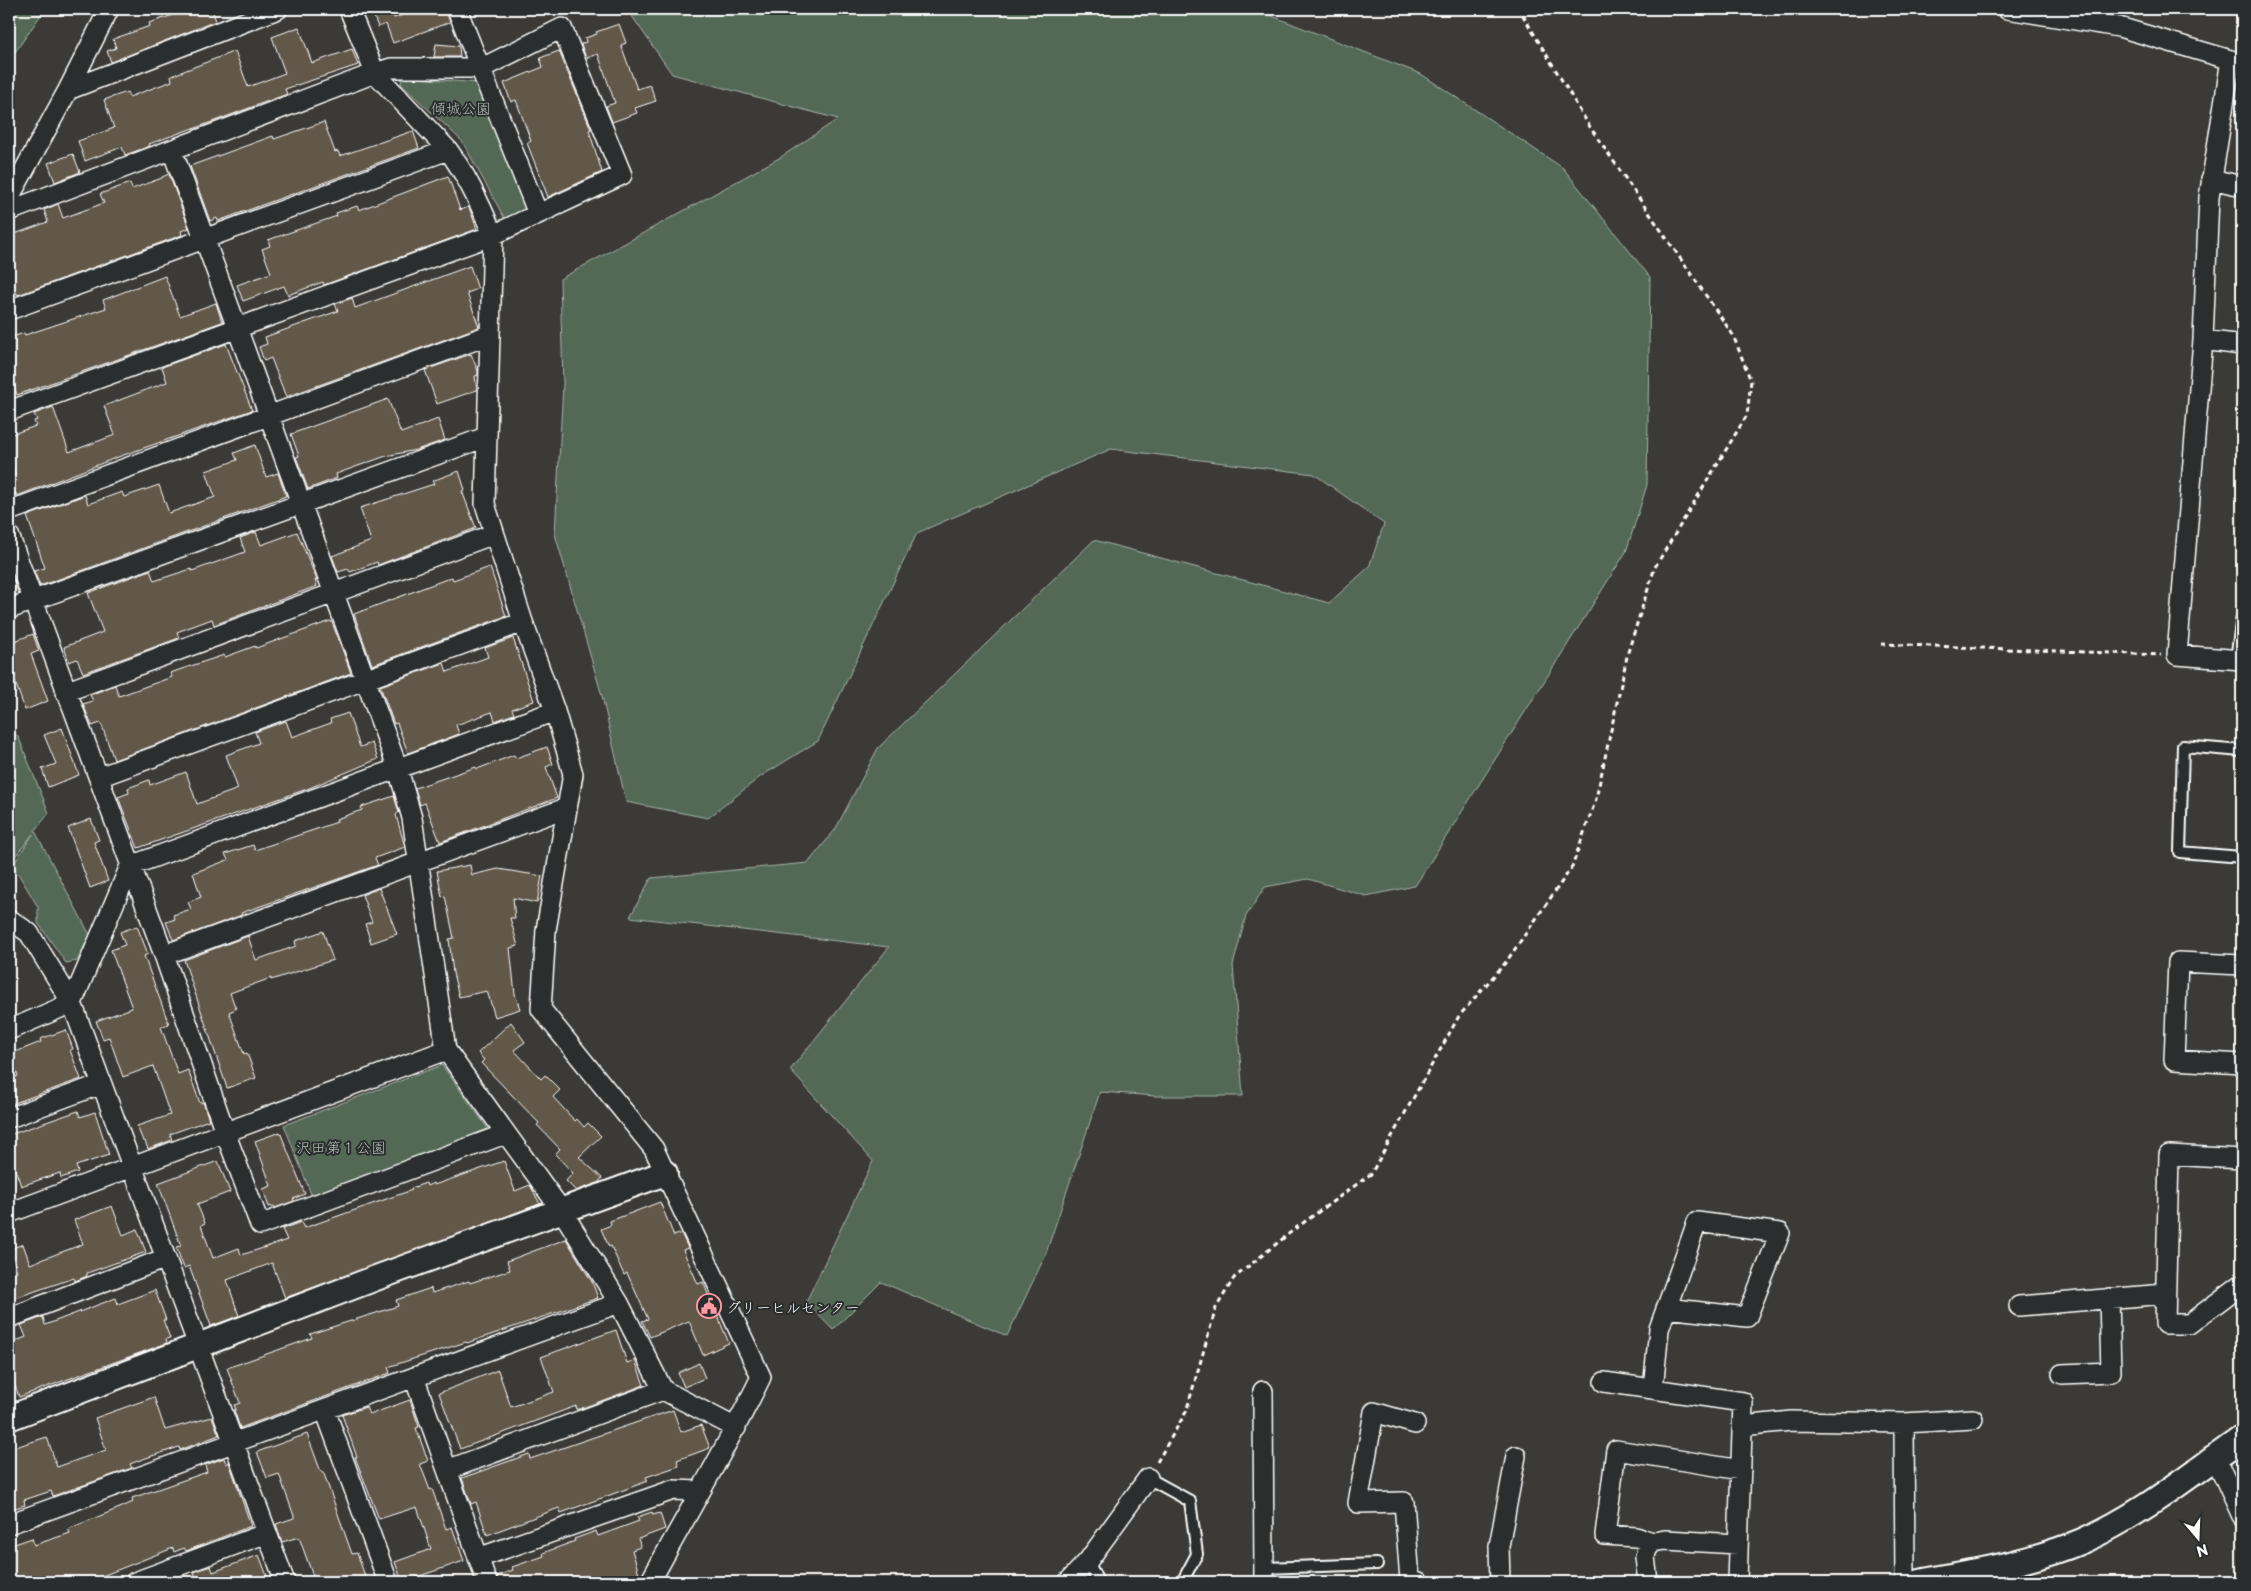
<svg xmlns="http://www.w3.org/2000/svg" width="2251" height="1591" font-family="'Playpen Sans','Klee One',sans-serif">
  <style>
    .green { fill: #526956; stroke: #a8b4aa }
    .building { fill: #62594a; stroke: #fff }
    .lines { fill: none; stroke-linecap: round; stroke-linejoin: round }
    .service-casing { stroke: #fff; stroke-width: 14 }
    .minor-casing { stroke: #fff; stroke-width: 22 }
    .tertiary-casing { stroke: #fff; stroke-width: 28 }
    .path { stroke: #fff; stroke-width: 3; stroke-dasharray: 5 4; stroke-linecap: butt }
    .service { stroke: #2a2d2e; stroke-width: 10 }
    .minor { stroke: #2a2d2e; stroke-width: 19 }
    .tertiary { stroke: #2a2d2e; stroke-width: 24 }
    .labels { text-anchor: middle; dominant-baseline: central; stroke-width: 4; stroke-linejoin: round; paint-order: stroke }
    .park-label { font-size: 15px; fill: #b1bcb3; stroke: #2a2d2e }
    .poi-label { font-size: 15px; fill: #fff; stroke: #2a2d2e; text-anchor: start }
  </style>
  <rect width="100%" height="100%" fill="#3b3a36"/>
  <filter id="ink" filterUnits="userSpaceOnUse"><feTurbulence type="fractalNoise" baseFrequency=".02" numOctaves="2"/><feDisplacementMap in="SourceGraphic" scale="10" xChannelSelector="R" yChannelSelector="G"/><feConvolveMatrix kernelMatrix="1 2 1 2 8 2 1 2 1" color-interpolation-filters="sRGB"/></filter>
  <g filter="url(#ink)">
    <path class="green" d="M9,9H45L9,61Z
      M627,9H1254L1421,74L1563,168L1650,277L1647,485L1626,552L1415,886L1366,896L1308,879L1265,887L1246,916L1233,965L1243,1096H1156L1100,1092L1045,1256L1007,1336L881,1282L833,1330L806,1302L873,1161L790,1070L889,947L630,917L651,878L808,863L835,830L878,748L1094,540L1329,603L1369,567L1384,524L1314,474L1111,449L917,533L818,741L760,777L708,818L626,802L602,696L555,534L563,384L560,279L781,157L838,119L672,74Z
      M402,77L479,83L527,204L522,213L506,221L462,141L401,84Z
      M9,731L18,736L49,813L35,831L90,935L77,961L66,963L38,923V907L13,865L33,834L9,864Z
      M442,1065L489,1130L313,1199L284,1125Z"/>
    <path class="building" d="M191,9H212L216,21L111,62L107,51L116,48L113,39L150,26L149,23Z
      M382,9H391L394,18L419,9H445L450,22L393,43L386,24L378,27L372,12Z
      M619,24L626,43L621,45L637,89L650,85L656,101L635,108L637,113L612,122L606,106L615,103L598,54L586,58L581,44L586,42L585,38L597,34L596,32Z
      M299,27L312,63L352,49L358,65L285,89L287,94L193,129V128L149,144L150,146L125,155L122,147L85,161L78,141L114,128L104,100L127,92L129,97L172,81L171,76L235,51L248,87L285,73L272,37Z
      M436,44L459,46L460,57H434Z
      M559,51L591,129L589,130L602,172L548,197L527,143L531,141L516,100L511,102L504,83L543,67L540,58Z
      M324,122L335,152L338,151L340,156L413,131L419,148L218,221L217,218L210,221L190,166L273,136L274,139Z
      M73,154L80,172L55,182L48,163Z
      M169,174L189,228L181,231L182,235L18,295L17,293L9,296V236L48,222L44,210L58,204L63,218L104,203L100,194L130,183L132,189L162,178V177Z
      M448,176L460,210L469,207L477,229L324,285L323,282L288,295L284,286L243,301L237,285L271,273L262,249L270,246L268,240L337,216L336,213L357,206L359,210Z
      M470,266L478,289L467,293L479,327L286,397L271,358L264,361L259,347L267,344L265,337L338,311L335,304L352,298L355,308Z
      M165,276L180,316L216,303L222,322L17,395L9,371V338L24,333L25,335L106,308L103,300Z
      M226,344L252,410L118,457L17,496L16,493L9,496V477L15,475L9,457V435L36,426L34,421L37,420L34,414L53,407L69,452L115,435L104,406L167,382L162,367Z
      M471,354L478,371V375L475,376L477,390L437,404L425,370Z
      M388,399L401,433L438,419L445,440L416,450L386,456L336,474L337,478L308,489L296,457L299,456L291,434Z
      M255,445L266,477L278,473L286,496L40,586L34,571L45,568L27,516L85,495L88,504L122,492L124,497L159,485L169,513L215,497L206,471L237,460L234,453Z
      M459,471L465,490L462,491L476,528L378,565L377,562L350,572L348,569L338,572L332,556L371,541L360,508L434,484L432,481Z
      M256,532L261,545L297,532L317,580H315L317,586L214,625L212,619L177,632L179,638L83,673L77,659L69,662L64,647L103,632L88,593L150,570L154,581L191,569L192,571L245,552L240,538Z
      M490,567L506,616L372,665L354,614L452,577L453,580Z
      M13,579L19,594L9,597V581Z
      M330,621L332,622L351,673L114,760L101,723L92,726L83,704L93,701L90,695L115,685L119,696L172,677L170,673L224,655L225,657L255,646L256,648Z
      M33,634L39,651L31,654L48,701L25,710L9,665V643Z
      M513,638L534,701L512,709L514,714L495,721L492,712L456,725L459,734L408,753L397,723L394,724L380,686L444,663L447,672L488,657L485,648Z
      M348,713L360,747L372,743L378,759L307,789L138,848L118,797L129,793L128,788L149,780L150,785L186,772L197,804L238,789L226,755L259,743L255,732L286,721L292,737L331,723L330,719Z
      M62,728L79,775L48,787L42,769L56,764L44,735Z
      M547,747L553,764L546,767L557,798L440,842L425,803L420,805L415,788L476,767L477,769L514,755L516,758Z
      M394,796L399,812L396,815L405,847L375,858L378,865L241,913L242,915L173,940L166,922L175,919L173,915L191,909L188,902L201,897L193,873L228,860L225,854L253,845L255,850L337,822L336,819L362,810L361,807Z
      M91,819L99,840L94,842L108,881L90,888L68,828Z
      M470,865L472,875L498,869L542,876L537,903L513,898L515,918H510L518,946L510,948L515,994L520,1009L495,1017L487,991L459,997L453,973L449,939L454,938L445,896L442,897L437,871Z
      M379,888L397,934L371,943L365,924L372,922L362,895Z
      M137,926L148,954L144,956L169,1024L161,1027L178,1074L188,1070L200,1103L203,1102L209,1120L170,1134L172,1140L148,1149L145,1141H143L137,1126L170,1115L153,1066L123,1077L109,1037L103,1039L96,1021L132,1008L111,950L125,945L120,932Z
      M323,931L333,960L271,980V978L230,993L236,1009L229,1012L244,1054L247,1053L256,1078L227,1088L184,960L248,936L256,960L296,946L295,941Z
      M511,1022L525,1042L514,1050L541,1079L545,1075L560,1090L553,1097L575,1121L577,1119L584,1127L588,1123L601,1136L579,1157L602,1178L598,1183L576,1191L566,1181L573,1173L555,1154L560,1149L537,1125L539,1123L481,1063L484,1060L478,1053Z
      M66,1030L73,1049L70,1050L81,1079L9,1105V1079L18,1076L10,1054L41,1042L40,1039Z
      M78,1111L80,1117L95,1112L109,1155L76,1166L78,1172L61,1178L60,1173L21,1186L9,1151V1135Z
      M280,1132L305,1194L293,1199L294,1201L275,1208L274,1206L269,1207L263,1189L271,1186L255,1141Z
      M218,1161L230,1192L197,1204L205,1223L201,1225L213,1258L239,1248L241,1255L257,1250L287,1240L282,1229L301,1222L304,1228L412,1190L411,1188L426,1183L427,1186L433,1183L434,1185L504,1161L515,1191L530,1185L540,1204L285,1298L272,1263L227,1280L239,1316L211,1326L189,1266L184,1268L176,1247L181,1246L158,1183Z
      M660,1202L674,1236L681,1233L688,1248L683,1250L698,1284L703,1282L729,1343L703,1355L689,1321L650,1337L642,1321L648,1319L627,1273L624,1275L611,1246L609,1247L601,1229L611,1225L610,1221Z
      M112,1206L123,1235L137,1229L146,1252L87,1273V1276L75,1281L74,1278L12,1299L9,1291V1274L17,1271L10,1249L23,1244L30,1264L83,1244L74,1220Z
      M566,1239L592,1282L598,1298L467,1343L466,1342L388,1367L390,1373L240,1428L234,1410L236,1409L234,1405L240,1403L227,1368L312,1338L310,1334L398,1306L396,1300L431,1288L432,1293L469,1281L470,1283L510,1270L507,1261Z
      M155,1290L166,1320H163L170,1338L166,1339L167,1343L19,1397L9,1369V1344L26,1337L21,1325L43,1317L45,1325L116,1298L118,1304Z
      M616,1330L627,1363L635,1360L644,1385L577,1410L576,1406L460,1449L439,1393L498,1370L511,1407L554,1392L541,1357Z
      M699,1363L705,1378L684,1387L678,1373Z
      M154,1397L165,1430L212,1417L219,1435L180,1450L179,1447L143,1459L130,1464L132,1468L67,1491L53,1496L51,1491L24,1500L25,1505L9,1510V1449L47,1437L57,1467L106,1450L95,1418Z
      M410,1400L419,1427L416,1428L428,1461L420,1464L430,1490L432,1489L446,1529L452,1527L464,1561L402,1582L395,1562L431,1549L417,1507L379,1519L355,1457H357L342,1415L366,1407L369,1414L374,1413Z
      M673,1410L681,1432L701,1425L710,1448L677,1460L679,1466L646,1477L648,1481L561,1513L559,1508L487,1535L476,1502L471,1504L462,1478L529,1454L530,1459Z
      M307,1434L321,1472L323,1471L352,1554L357,1553L367,1582H315L299,1537L282,1542L276,1524L294,1518V1516L279,1474L267,1478L257,1452Z
      M224,1458L226,1464L229,1462L251,1526L186,1551L184,1548L174,1552L173,1548L87,1582H9V1546L32,1538L34,1545L70,1533L68,1529L122,1507L133,1502L132,1498L207,1472L205,1465Z
      M652,1512L653,1515L660,1513L665,1529L638,1539L641,1547L632,1550L640,1577L626,1582H498L497,1576L513,1570L512,1567L544,1556L543,1553L575,1541L574,1539L596,1531L598,1536L639,1521L637,1517Z
      M259,1555L267,1576L250,1582H190V1580L196,1578L194,1572L211,1566L213,1572Z"/>
    <g class="lines">
      <defs>
        <path id="service" d="M2236,660L2242,616
          M2242,751L2183,746L2180,852L2242,857
          M1148,1478L1190,1501L1197,1554L1182,1582
          M1088,1561L1098,1582
          M1263,1568L1377,1564"/>
        <path id="minor" d="M349,9L375,73L448,150C467,176 481,205 493,235L485,504L523,622L555,711L573,774L546,930L541,1009L654,1149L761,1377C727,1447 687,1514 650,1582
          M457,9L538,214
          M2007,9L2119,27L2241,63
          M2231,60L2209,197L2203,340L2177,655L2242,660
          M68,90L278,9
          M172,150L398,769L412,818L446,1050L562,1211L619,1303L663,1390L736,1428
          M2211,179L2242,186
          M9,198L68,90L109,9
          M9,211L375,73L391,68H482L562,28L622,175L493,235L9,411
          M9,310L448,150
          M2203,340L2242,345
          M9,511L489,335
          M9,535L164,955L225,1132L260,1225L505,1134
          M9,609L486,437
          M65,692L494,534
          M99,777L523,622
          M9,919L29,933L72,1003L285,1582
          M164,955L566,808
          M2242,965L2178,962L2174,1060L2242,1064
          M9,1030L72,1003L130,866L555,711
          M9,1118L101,1084
          M2242,1159L2169,1155L2165,1324H2189L2242,1284
          M9,1213L446,1050
          M2019,1306L2165,1294
          M9,1318L166,1258
          M2062,1374L2111,1372L2109,1298
          M414,1377L487,1582
          M1604,1382L1743,1402L1737,1582
          M1653,1389L1659,1329L1697,1222L1780,1233L1747,1317L1666,1308
          M1263,1391L1264,1582
          M325,1410L388,1582
          M1904,1423L1905,1582
          M1415,1424L1374,1412L1358,1503L1404,1502L1410,1580L1419,1582
          M1742,1426L1791,1421L1904,1423L1973,1419
          M2215,1457L2242,1516
          M447,1470L663,1390
          M9,1524L619,1303
          M1653,1542L1636,1537L1605,1535L1616,1450L1741,1470
          M478,1558L673,1490L699,1491
          M135,1582L267,1533
          M1068,1582L1088,1561L1148,1478
          M1500,1582L1499,1546L1516,1456
          M1648,1582L1645,1557L1647,1549L1653,1542L1665,1540L1738,1544"/>
        <path id="tertiary" d="M9,1418L376,1278L665,1173
          M1920,1582C1974,1571 2030,1563 2082,1541C2140,1516 2191,1474 2242,1438"/>
      </defs>
      <use href="#service" class="service-casing"/>
      <use href="#minor" class="minor-casing"/>
      <use href="#tertiary" class="tertiary-casing"/>
      <path class="path" d="M1881,644L2161,655
        M1157,1462L1186,1412L1216,1308L1234,1278L1296,1228L1371,1174L1459,1016L1506,962L1572,867L1596,799L1628,652L1655,567L1747,415L1751,381L1733,335L1590,127L1519,9"/>
      <use href="#service" class="service"/>
      <use href="#minor" class="minor"/>
      <use href="#tertiary" class="tertiary"/>
    </g>
  </g>
  <defs>
    <symbol id="civic-ring" viewBox="-11 -11 22 22"><circle r="9.5" fill="#2a2d2e" stroke="#ff9aa2" stroke-width="1.5"/><path d="M-.6-6.5H3V-4.5H.6V-3L4-1V1h2V6H-6V1h2V-1L-.6-3ZM-1.2 2.5V6h2.4V2.5Z" fill="#ff9aa2"/></symbol>
  </defs>
  <g fill-rule="evenodd">
    <use href="#civic-ring" x="695" y="1292" width="28" height="28"/>
  </g>
  <g class="labels">
    <g class="park-label">
      <text x="461" y="107">傾城公園</text>
      <text x="341" y="1146">沢田第１公園</text>
    </g>
    <g class="poi-label">
      <text x="726" y="1306">グリーヒルセンター</text>
    </g>
  </g>
  <rect width="2251" height="1591" fill="none" stroke="#2a2d2e" stroke-width="30"/>
  <rect x="15" y="15" width="2221" height="1561" fill="none" stroke="#fff" stroke-width="2" filter="url(#ink)"/>
  <g transform="translate(2198 1538) rotate(161)" stroke="#2a2d2e" stroke-width="4" paint-order="stroke">
  <path d="M0-4L9 19L0 12L-9 19Z" fill="#ffffff"/>
  <text y="-8" font-size="14" font-weight="bold" text-anchor="middle" fill="#ffffff">N</text>
  </g>
</svg>
